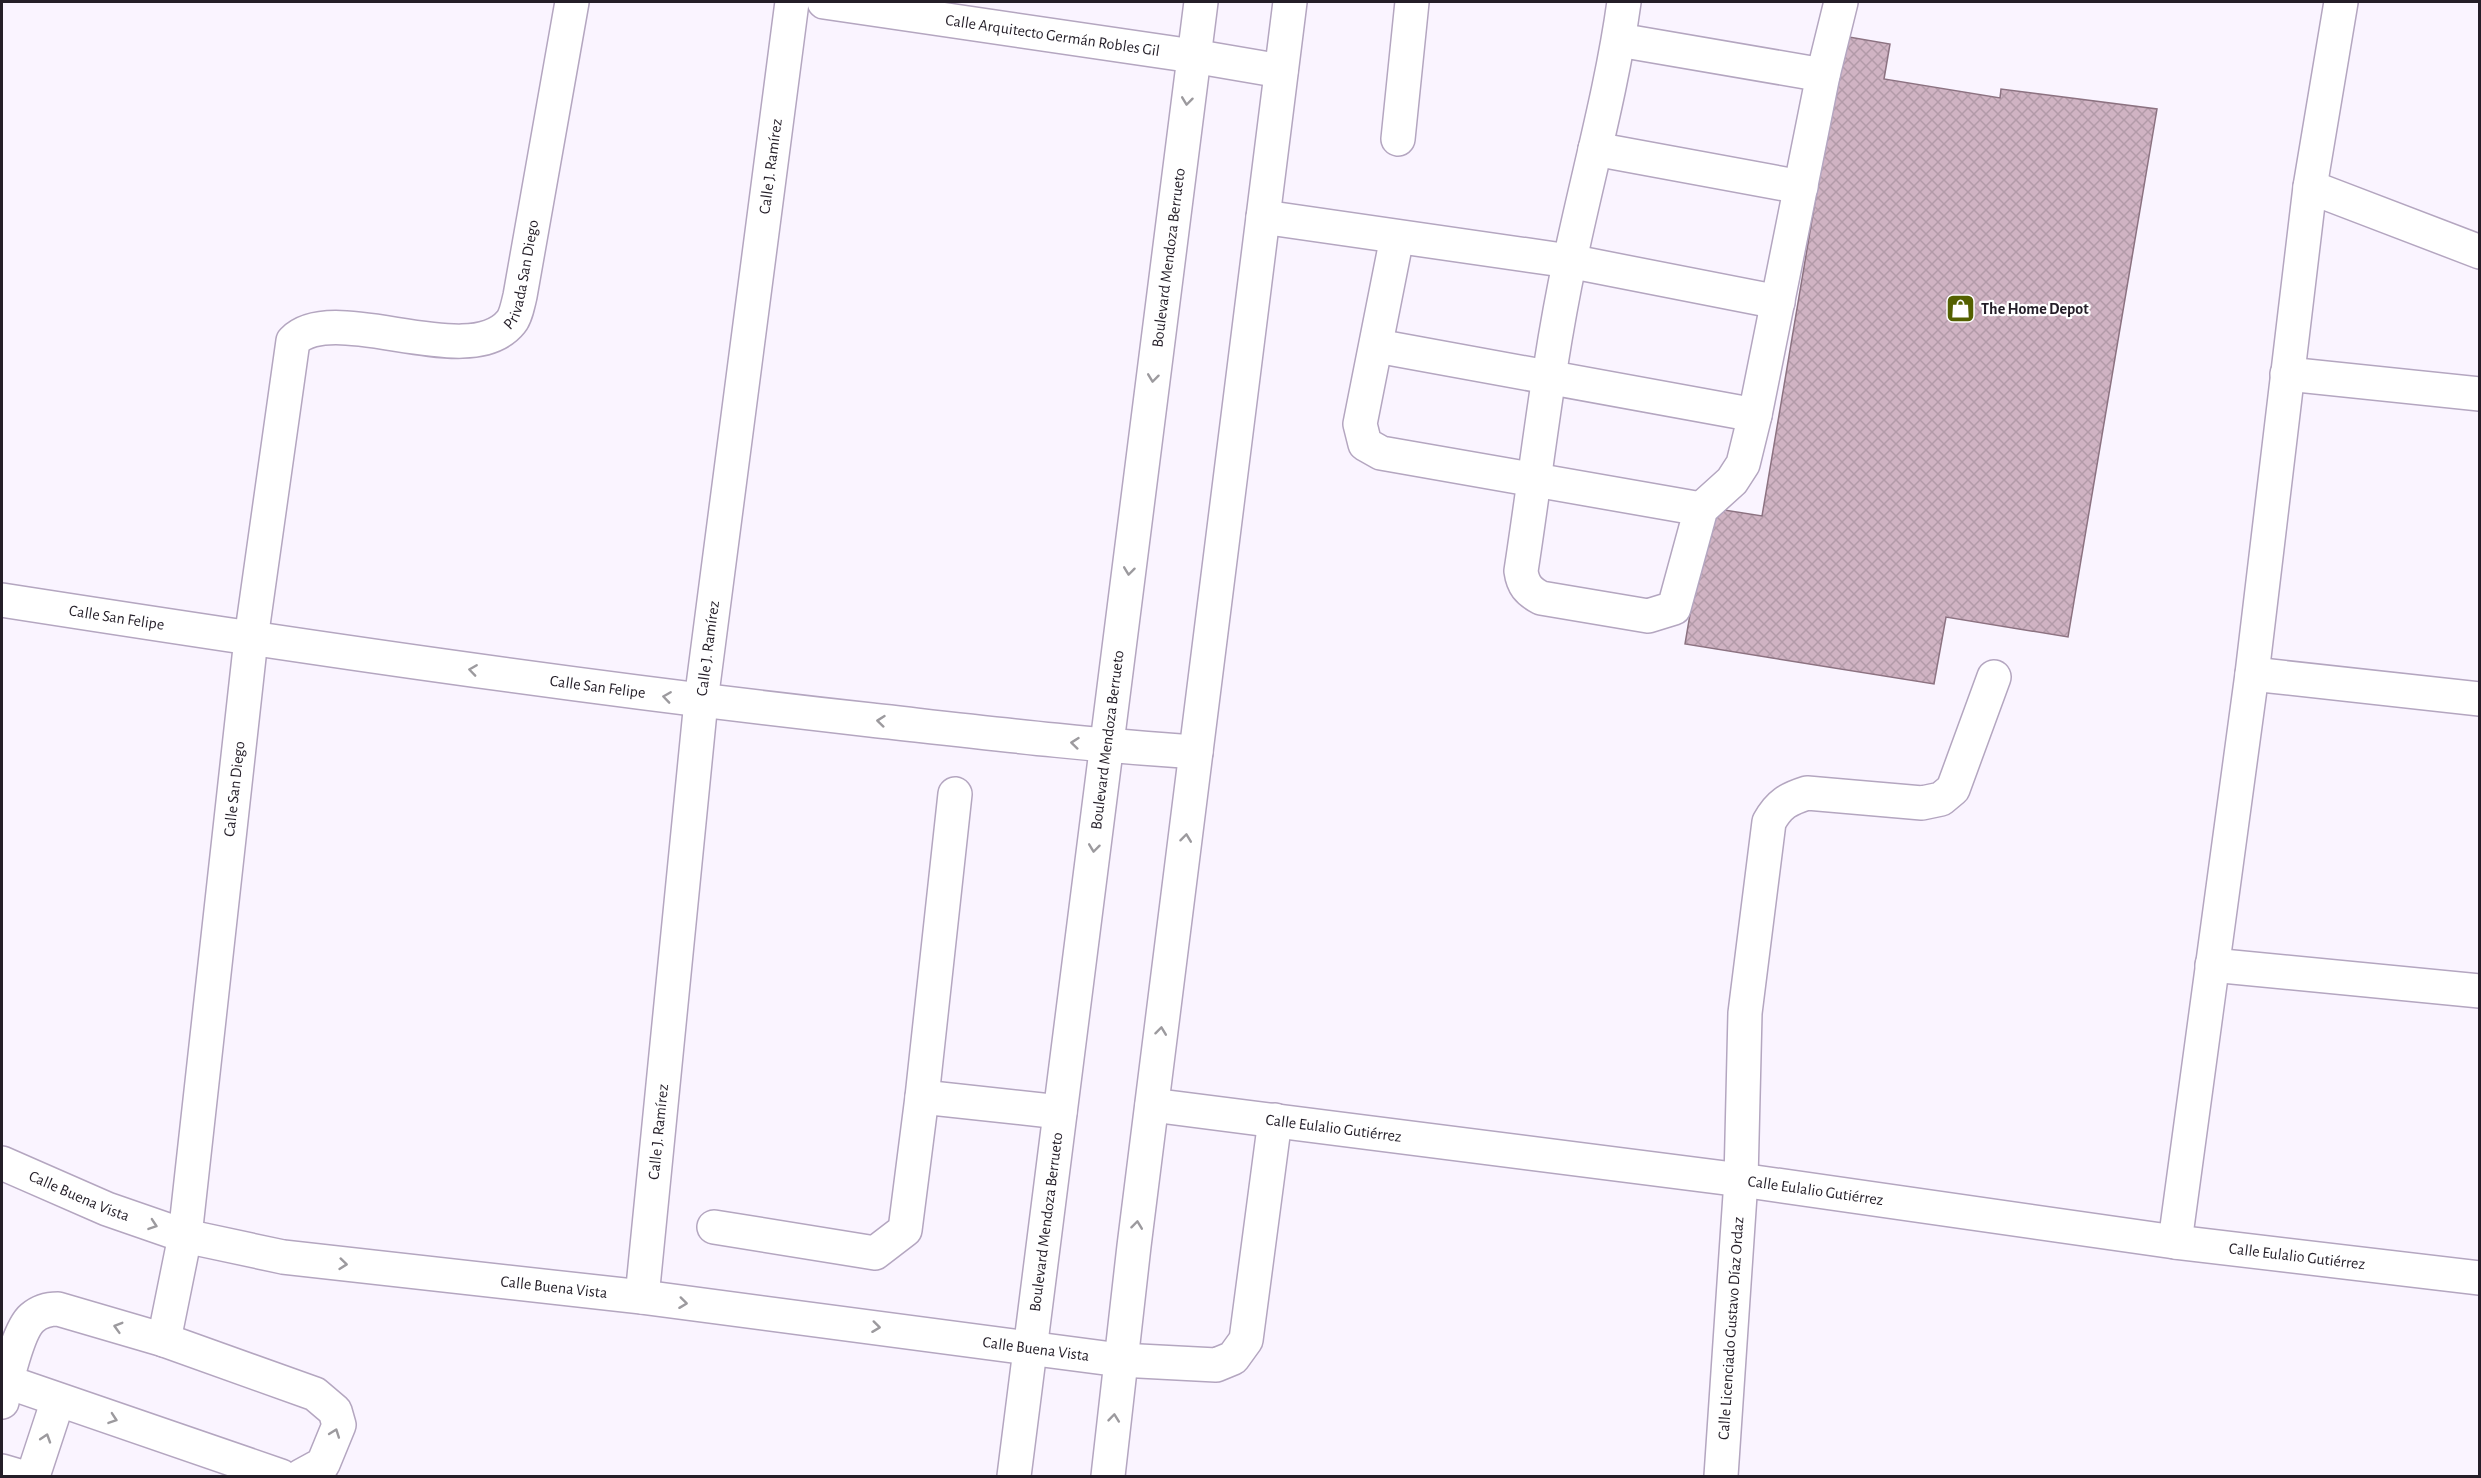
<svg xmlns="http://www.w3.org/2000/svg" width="2481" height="1478" font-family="'Alegreya Sans',sans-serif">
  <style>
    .building { fill: url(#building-cross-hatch); stroke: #8c7281; stroke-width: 1.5 }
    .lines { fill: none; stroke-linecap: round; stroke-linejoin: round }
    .minor-casing { stroke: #b4a6c0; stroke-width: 36 }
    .major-casing { stroke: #b4a6c0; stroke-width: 36 }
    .minor { stroke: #fff; stroke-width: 33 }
    .major { stroke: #fff; stroke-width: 33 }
    .oneway { stroke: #9c9a9e }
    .labels { text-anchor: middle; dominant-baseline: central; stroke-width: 4.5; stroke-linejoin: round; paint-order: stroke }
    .street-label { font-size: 16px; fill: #241e28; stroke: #fff }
    .poi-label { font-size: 16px; font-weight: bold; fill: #241e28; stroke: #fff; text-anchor: start }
  </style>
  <defs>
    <pattern id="building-cross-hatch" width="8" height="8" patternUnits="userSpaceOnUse" patternTransform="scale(1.5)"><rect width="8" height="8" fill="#d0b3c3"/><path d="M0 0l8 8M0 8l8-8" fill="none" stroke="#b29aa8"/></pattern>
  </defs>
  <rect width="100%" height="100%" fill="#faf4ff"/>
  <path class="building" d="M1843,36L1890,44L1884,79L2000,98L2001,89L2157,109L2068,637L1946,617L1934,684L1685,644L1706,520L1718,509L1762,516Z"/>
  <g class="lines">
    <defs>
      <g id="minor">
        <path id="s1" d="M824,2L1193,56L1281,71"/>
        <path d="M1624,2C1612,89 1588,174 1570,260C1548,363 1537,467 1521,571C1523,585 1528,591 1541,598L1648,616L1674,608L1701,509L1732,481L1743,464L1755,415L1823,75L1841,2"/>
        <path d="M1619,40L1823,75"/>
        <path d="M1398,139L1412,2"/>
        <path d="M1595,149L1801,187"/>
        <path d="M2310,187L2480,252"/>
        <path d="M1263,217L1569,261L1778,302"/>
        <path d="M1397,237L1360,424L1365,444L1381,453L1701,509"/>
        <path d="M1377,346L1755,415"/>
        <path d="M2287,374L2480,394"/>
        <path d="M2252,674L2480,699"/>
        <path d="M2212,965L2480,991"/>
        <path d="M922,1097L955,794"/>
        <path id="s2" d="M1152,1105L1741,1180L2175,1242L2480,1278"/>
        <path d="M714,1227L875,1253L905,1230L922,1097L1060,1112"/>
        <path d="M2175,1242L2252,674L2310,187L2341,2"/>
        <path id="s3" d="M642,1297L701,701L792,2"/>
        <path id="s4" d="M164,1340L185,1236L251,639L293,341C334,299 469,374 511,322C516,316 518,304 520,296L572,2"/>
        <path d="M1120,1360L1216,1365L1233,1358L1246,1340L1275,1120"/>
        <path d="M2,1380L281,1476"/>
        <path d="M2,1402C6,1383 18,1330 32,1318C40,1311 48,1309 58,1309L164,1340L315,1394L335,1411L339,1425L323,1464L301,1476"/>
        <path d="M2,1471L19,1476"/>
        <path d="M33,1476L58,1400"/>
        <path id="s5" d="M1721,1476L1741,1180L1745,1013L1769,822C1779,804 1788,799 1807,793L1922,803L1941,799L1953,789L1994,677"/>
      </g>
      <g id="major">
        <path id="s6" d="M2,600C291,645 580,688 871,720C979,732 1087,745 1196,752"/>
        <path id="s7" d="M2,1163L107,1209L185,1236L283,1257L642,1297L1120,1360"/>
        <path id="s8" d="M1014,1476L1201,2"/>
        <path d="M1108,1476L1134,1246L1290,2"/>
      </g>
    </defs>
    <use href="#minor" class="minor-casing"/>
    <use href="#major" class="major-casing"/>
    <use href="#minor" class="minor"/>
    <use href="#major" class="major"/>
  </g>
  <defs><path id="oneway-chevron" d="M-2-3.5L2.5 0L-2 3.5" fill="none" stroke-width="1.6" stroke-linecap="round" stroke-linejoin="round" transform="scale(1.5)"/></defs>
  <g class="oneway">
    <use href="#oneway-chevron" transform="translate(1187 101) rotate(97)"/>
    <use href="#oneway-chevron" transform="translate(1153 378) rotate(97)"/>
    <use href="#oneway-chevron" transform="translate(1129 571) rotate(97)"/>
    <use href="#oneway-chevron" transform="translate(473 670) rotate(-172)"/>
    <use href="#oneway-chevron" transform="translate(667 697) rotate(-172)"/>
    <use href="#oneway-chevron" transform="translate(881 721) rotate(-174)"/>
    <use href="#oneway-chevron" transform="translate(1075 743) rotate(-174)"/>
    <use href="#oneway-chevron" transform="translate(1186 838) rotate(-83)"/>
    <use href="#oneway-chevron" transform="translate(1094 848) rotate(97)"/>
    <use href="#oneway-chevron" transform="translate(1161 1031) rotate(-83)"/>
    <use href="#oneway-chevron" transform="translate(153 1225) rotate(19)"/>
    <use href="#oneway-chevron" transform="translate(1137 1225) rotate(-83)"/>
    <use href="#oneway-chevron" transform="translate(343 1264) rotate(6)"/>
    <use href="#oneway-chevron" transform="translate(683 1303) rotate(7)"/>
    <use href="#oneway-chevron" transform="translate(118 1327) rotate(-164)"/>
    <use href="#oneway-chevron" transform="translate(876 1327) rotate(7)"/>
    <use href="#oneway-chevron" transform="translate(1114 1418) rotate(-84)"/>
    <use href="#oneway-chevron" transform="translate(113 1419) rotate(19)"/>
    <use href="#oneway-chevron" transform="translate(335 1433) rotate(-70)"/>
    <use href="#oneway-chevron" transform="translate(46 1438) rotate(-72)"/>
  </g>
  <defs>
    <symbol id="shop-square" viewBox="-11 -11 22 22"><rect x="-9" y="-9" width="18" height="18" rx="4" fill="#546000" stroke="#fff"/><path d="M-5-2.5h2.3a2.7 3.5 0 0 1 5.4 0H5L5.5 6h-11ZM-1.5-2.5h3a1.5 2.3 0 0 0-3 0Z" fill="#fff"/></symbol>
  </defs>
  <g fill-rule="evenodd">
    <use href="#shop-square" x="1944" y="292" width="33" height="33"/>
  </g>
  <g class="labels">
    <g class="street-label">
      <text stroke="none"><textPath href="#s1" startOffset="231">Calle Arquitecto Germán Robles Gil</textPath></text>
      <text stroke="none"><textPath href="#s3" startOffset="1138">Calle J. Ramírez</textPath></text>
      <text stroke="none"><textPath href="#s8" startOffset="1228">Boulevard Mendoza Berrueto</textPath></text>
      <text stroke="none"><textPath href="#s4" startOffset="1284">Privada San Diego</textPath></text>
      <text stroke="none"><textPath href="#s6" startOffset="116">Calle San Felipe</textPath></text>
      <text stroke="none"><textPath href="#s3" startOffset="652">Calle J. Ramírez</textPath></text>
      <text stroke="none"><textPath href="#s6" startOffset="602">Calle San Felipe</textPath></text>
      <text stroke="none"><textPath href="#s8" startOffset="742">Boulevard Mendoza Berrueto</textPath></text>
      <text stroke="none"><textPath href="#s4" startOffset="556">Calle San Diego</textPath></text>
      <text stroke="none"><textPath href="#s2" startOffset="183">Calle Eulalio Gutiérrez</textPath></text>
      <text stroke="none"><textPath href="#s3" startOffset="166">Calle J. Ramírez</textPath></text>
      <text stroke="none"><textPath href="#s2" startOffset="669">Calle Eulalio Gutiérrez</textPath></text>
      <text stroke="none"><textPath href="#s7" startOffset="84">Calle Buena Vista</textPath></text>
      <text stroke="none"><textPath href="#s8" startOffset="256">Boulevard Mendoza Berrueto</textPath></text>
      <text stroke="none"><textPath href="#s2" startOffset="1155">Calle Eulalio Gutiérrez</textPath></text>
      <text stroke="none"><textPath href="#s7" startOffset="570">Calle Buena Vista</textPath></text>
      <text stroke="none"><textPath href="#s5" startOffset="148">Calle Licenciado Gustavo Díaz Ordaz</textPath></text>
      <text stroke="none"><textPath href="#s7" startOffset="1056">Calle Buena Vista</textPath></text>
    </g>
    <g class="poi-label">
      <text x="1981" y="309">The Home Depot</text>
    </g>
  </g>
  <rect width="2481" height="1478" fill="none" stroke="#241e28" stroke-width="6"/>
</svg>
